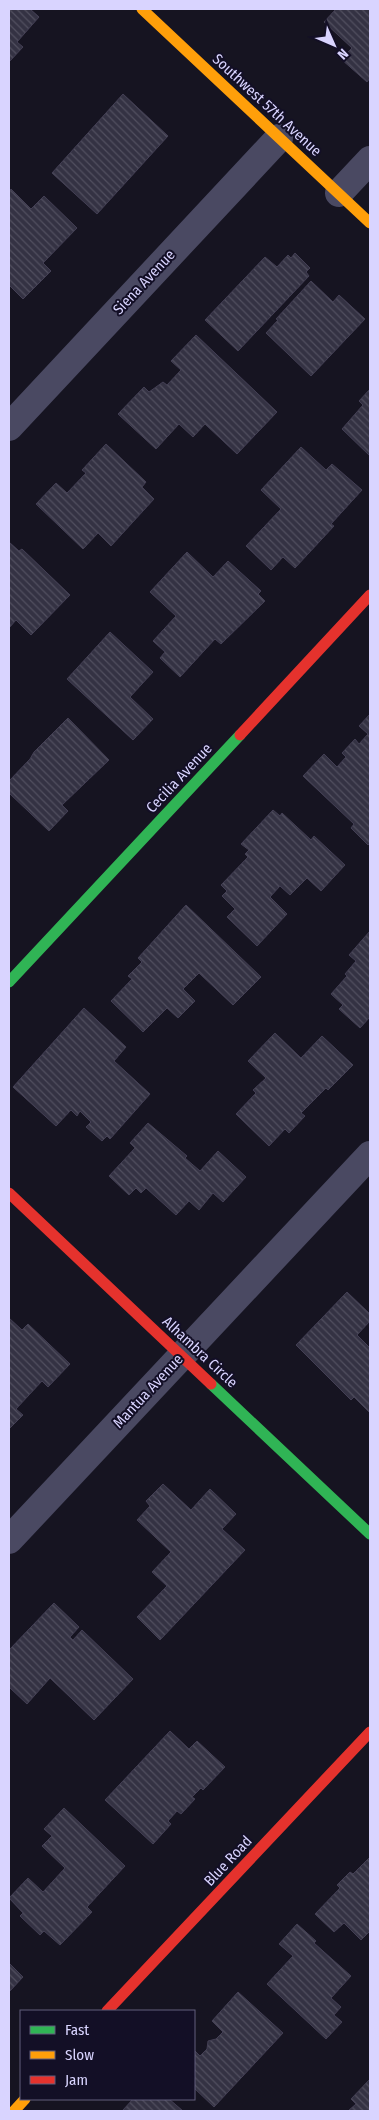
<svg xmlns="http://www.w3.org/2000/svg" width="379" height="2120" font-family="'Fira Sans Condensed',sans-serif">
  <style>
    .building { fill: url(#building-back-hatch); stroke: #433f54 }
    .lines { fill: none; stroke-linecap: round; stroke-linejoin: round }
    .street { stroke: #4a4962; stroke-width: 28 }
    .fast { stroke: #30b455; stroke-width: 11 }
    .slow { stroke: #ff9f0a; stroke-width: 11 }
    .jam { stroke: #e5322d; stroke-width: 11 }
    .labels { text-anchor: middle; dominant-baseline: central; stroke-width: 4; stroke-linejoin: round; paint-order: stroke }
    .street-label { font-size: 15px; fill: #d9d4ff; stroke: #130f26 }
  </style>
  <defs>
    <pattern id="building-back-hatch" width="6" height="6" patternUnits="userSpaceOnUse" patternTransform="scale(1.25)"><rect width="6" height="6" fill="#343243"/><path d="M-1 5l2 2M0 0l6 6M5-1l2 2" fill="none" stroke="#514f5f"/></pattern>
  </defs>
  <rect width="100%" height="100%" fill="#161421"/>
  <path class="building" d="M9,9H30L39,17L17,42L23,47L9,62Z
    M336,9H370V78L367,82L341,59L352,48L324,22Z
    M123,94L168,136L97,214L52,173Z
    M11,189L31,209L44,196L77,228L43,263L51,271L23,299L9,285V192Z
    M295,253L310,268L306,272L309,276L238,351L205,320L265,257L277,267L288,255L291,258Z
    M311,281L333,302L339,295L365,319L311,376L266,333L278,320L276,319Z
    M196,335L277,412L237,454L205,424L193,437L179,424L156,449L118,414L144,387L149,392L163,382L167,385L181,370L171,361Z
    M370,389V456L342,429L363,405L359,401Z
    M106,444L146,482L142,487L154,499L111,546L98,533L83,549L36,504L56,483L67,493L86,473L82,470Z
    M301,447L326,470L332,464L362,490L331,524L334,526L295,568L283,557L271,570L246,546L281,509L261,490Z
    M9,542L19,551L22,549L70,595L31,635L16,620L9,628Z
    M187,552L213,577L228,561L261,591L258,594L265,601L221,644L215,639L180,677L160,658L165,652L153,641L176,616L150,592Z
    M110,632L153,672L130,697L153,719L133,740L67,679Z
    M370,714V843L368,845L351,828L354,824L303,776L324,754L337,767L346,757L342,753L355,739L359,744L368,734L359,726Z
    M68,718L109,760L62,805L68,811L49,831L9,793V781L30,759L34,752Z
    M273,810L280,816L282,813L311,840L314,836L345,865L321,891L307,878L290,895L280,886L270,897L287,914L257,946L227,917L235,909L222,896L227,891L221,885L248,857L245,854L249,850L241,844Z
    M186,905L261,977L233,1005L199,973L183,989L195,1001L178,1018L167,1008L143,1032L111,1001L132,979L128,976L142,962L138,958Z
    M370,931V1017L360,1028L339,1009L343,1005L331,994L347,976L345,974L356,961L349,955Z
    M84,1008L126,1047L114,1061L150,1094L110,1139L107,1136L102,1141L86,1127L91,1122L80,1111L77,1116L71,1110L56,1126L13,1087Z
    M275,1033L301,1058L322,1036L353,1065L328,1090L326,1088L301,1113L305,1116L289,1133L285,1129L269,1146L236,1114L256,1093L253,1090L266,1078L248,1061Z
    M148,1123L187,1156L185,1158L200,1171L218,1151L246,1177L223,1202L213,1193L199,1210L189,1201L176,1215L146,1188L141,1193L136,1188L129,1195L109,1176L135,1148L130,1143Z
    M347,1292L370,1314V1321L357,1335L370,1348V1413L354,1397L351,1400L296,1345Z
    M9,1318L22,1330L28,1324L70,1364L48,1387L42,1381L16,1409L23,1415L9,1429Z
    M163,1484L191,1510L210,1489L236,1514L222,1529L245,1550L160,1640L137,1617L167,1586L152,1572L171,1552L137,1520L150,1506L146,1501Z
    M54,1603L79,1627L70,1637L73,1640L82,1630L133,1679L94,1720L50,1678L27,1704L9,1687V1650Z
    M170,1731L189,1749L197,1741L225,1767L203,1790L201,1788L192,1797L195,1799L181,1814L177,1811L168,1821L171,1824L153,1844L105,1800Z
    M64,1808L125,1866L87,1907L92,1912L60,1945L44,1931L40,1935L20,1916L23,1913L9,1898L28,1878L43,1892L65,1868L42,1846L52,1836L44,1829Z
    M370,1857V1931L361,1940L344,1923L334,1932L315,1914L340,1888L337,1885L350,1872L353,1874Z
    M297,1924L316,1941L314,1943L351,1976L331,1998L341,2007L334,2015L342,2022L326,2039L267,1984L293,1956L279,1944Z
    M9,1963L23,1977L9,1992Z
    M238,1992L283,2033L214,2107L194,2088V2050L200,2056L207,2049L208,2041L216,2039L223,2032L212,2021Z
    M370,2079V2111H348L356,2104L351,2099Z
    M133,2099H169L183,2111H124L123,2110Z"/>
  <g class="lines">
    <path class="street" d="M339,193L370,160
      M9,427L279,138
      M9,1540L370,1155"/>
    <path class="fast" d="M9,982L240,735
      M211,1384L370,1534"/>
    <path class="slow" d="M142,9L370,223
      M14,2111L25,2099"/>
    <path class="jam" d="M240,735L370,595
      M9,1193L211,1384
      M107,2011L370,1732"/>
  </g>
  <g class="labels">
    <g class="street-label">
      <text transform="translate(267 105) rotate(43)">Southwest 57th Avenue</text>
      <text transform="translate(144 282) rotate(-47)">Siena Avenue</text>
      <text transform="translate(179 778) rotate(-47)">Cecilia Avenue</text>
      <text transform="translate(200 1352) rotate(43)">Alhambra Circle</text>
      <text transform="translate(148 1391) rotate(-47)">Mantua Avenue</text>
      <text transform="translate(228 1861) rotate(-47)">Blue Road</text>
    </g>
  </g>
  <rect width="379" height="2120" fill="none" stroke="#d9d4ff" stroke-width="20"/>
  <rect x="20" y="2010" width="175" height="90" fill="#130f26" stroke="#625e7d"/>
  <rect x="30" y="2026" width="25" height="8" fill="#30b455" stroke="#625e7d"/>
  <text x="65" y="2035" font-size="15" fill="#d9d4ff">Fast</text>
  <rect x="30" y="2051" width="25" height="8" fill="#ff9f0a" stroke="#625e7d"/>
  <text x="65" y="2060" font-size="15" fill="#d9d4ff">Slow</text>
  <rect x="30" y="2076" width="25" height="8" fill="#e5322d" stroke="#625e7d"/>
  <text x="65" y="2085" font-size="15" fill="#d9d4ff">Jam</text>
  <g transform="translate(334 45) rotate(135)" stroke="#130f26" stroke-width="4" paint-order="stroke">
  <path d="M0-4L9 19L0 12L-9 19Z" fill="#d9d4ff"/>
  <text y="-8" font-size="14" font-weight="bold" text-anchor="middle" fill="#d9d4ff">N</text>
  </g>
</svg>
